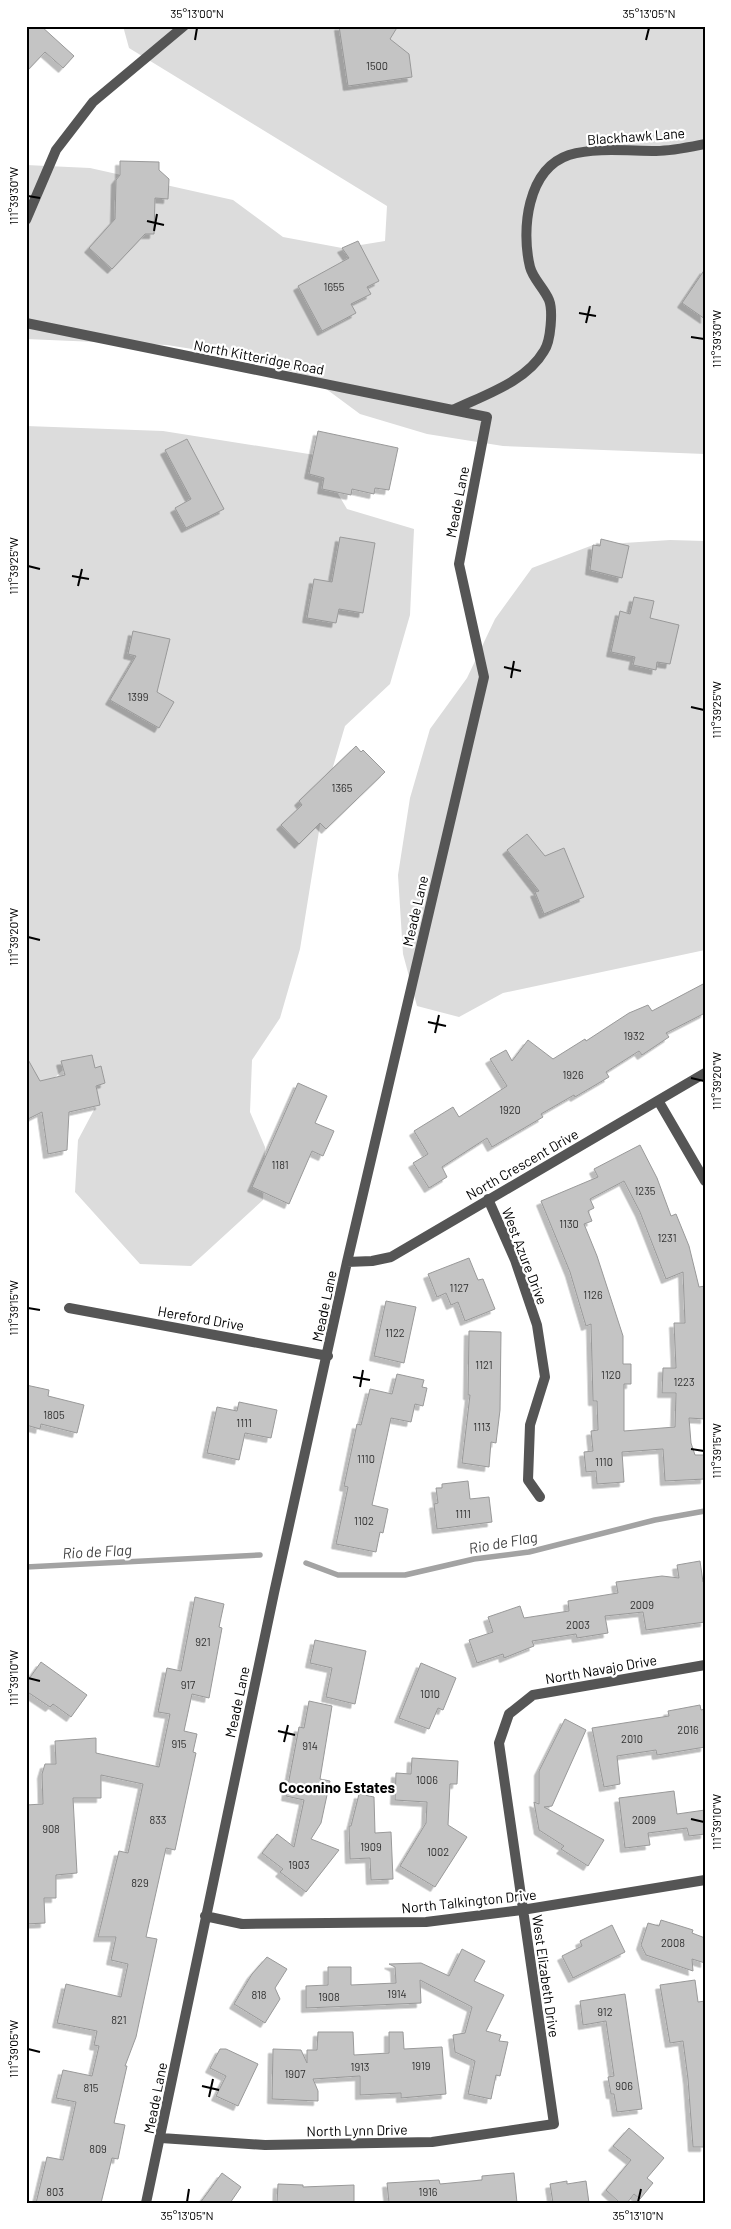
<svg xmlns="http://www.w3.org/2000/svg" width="731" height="2229" font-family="Barlow,sans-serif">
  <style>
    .green { fill: #dcdcdc }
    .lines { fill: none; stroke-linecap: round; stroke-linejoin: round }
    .stream { stroke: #a3a3a3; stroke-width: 5.5 }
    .building { fill: #c4c4c4; stroke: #999; fill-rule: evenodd; filter: url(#shadow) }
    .minor { stroke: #555; stroke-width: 10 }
    .ticks { fill: none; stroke: #000; stroke-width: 2 }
    .labels { text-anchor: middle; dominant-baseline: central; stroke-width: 4.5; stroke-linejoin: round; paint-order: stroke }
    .number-label { font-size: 11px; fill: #313131 }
    .street-label { font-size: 14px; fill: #000; stroke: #fff }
    .water-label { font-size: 15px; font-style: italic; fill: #444; stroke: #fff }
    .neighbourhood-label { font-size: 15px; font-weight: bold; fill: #000; stroke: #fff }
    .neatline { fill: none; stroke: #000; stroke-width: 2 }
    .ticks-label { font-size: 12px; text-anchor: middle; fill: #000 }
  </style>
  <defs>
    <filter id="shadow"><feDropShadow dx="-4.5" dy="4.5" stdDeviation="0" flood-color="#0004"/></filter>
  </defs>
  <rect width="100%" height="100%" fill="#fff"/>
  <path class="green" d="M123,26H705V454L503,446L427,434L360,414L310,377L243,357L167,345L26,339V165L90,168L233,200L283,237L342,248L385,241L387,206L129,48Z
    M26,426L163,431L315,455L347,509L414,529L410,615L390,684L345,726L325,794L300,949L280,1018L252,1060L250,1112L265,1147L263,1200L191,1266L140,1264L75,1192L78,1140L96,1106L98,1071L64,1069L26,1104Z
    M670,540L705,541V950L503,993L459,1017L417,1006L403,954L398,875L410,798L430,729L467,678L495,619L532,568L593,545Z"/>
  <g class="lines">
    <path class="stream" d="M306,1563L338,1575H405L474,1559L529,1552L655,1520L705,1511
      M26,1567L260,1555"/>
  </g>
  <path class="building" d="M26,26H41L74,56L63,68L45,52L26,72Z
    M339,26H398L390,39L409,54L412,77L348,86Z
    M120,161L159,162V170L169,179L168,199L155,198L154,234H145L112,269L89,248L115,219L116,180L120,175Z
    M358,241L379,281L367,287L371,294L351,304L356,313L322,331L298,286L349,258L342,248Z
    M705,269V319L682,303Z
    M318,431L398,448L389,490L375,488L374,494L352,489L351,495L322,489L324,478L309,474Z
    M187,439L224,509L186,528L175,508L191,499L165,450Z
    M340,537L375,543L363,613L339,609L336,623L307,618L314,579L332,582Z
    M601,539L629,546L622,578L590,570L593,545L600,546Z
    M634,597L654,601L650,618L679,625L670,664L657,662L656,670L633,665L635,657L611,652L620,611L630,614Z
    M133,631L170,639L157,692L174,702L159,728L110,700L136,656L128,654Z
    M356,746L361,752L363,750L385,772L326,829L320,823L299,844L281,825L302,805L299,801Z
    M527,834L545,856L564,848L584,897L544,914L535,892L539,891L507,850Z
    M705,983V1013L666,1033L669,1037L642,1055L639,1051L606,1072L609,1077L575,1097L574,1095L541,1114L543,1117L492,1147L487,1138L442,1167L447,1177L429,1188L413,1163L428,1154L414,1131L453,1107L459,1117L507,1086L490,1059L506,1050L512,1061L528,1040L553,1059L585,1039L586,1041L629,1013L648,1005L652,1011Z
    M92,1055L95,1068L101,1066L105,1083L96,1086L100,1105L69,1112L67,1150L48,1154L42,1112L26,1120V1056L40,1081L65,1075L61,1061Z
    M298,1083L327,1096L315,1123L334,1131L323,1156L312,1151L289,1204L252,1187Z
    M640,1145L657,1178L671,1216L676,1214L689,1246L699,1287L705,1286V1419L689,1418L691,1443L695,1455H705V1479L665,1481L663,1449L622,1452L624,1482L597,1484L596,1471L586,1472L584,1452L593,1451L591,1431L598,1430L597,1401H593L591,1324L586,1326L570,1272L541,1201L598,1177L594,1169ZM624,1181L640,1212L666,1279L683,1272L685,1323H674L676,1368H663L662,1393H676L675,1427L624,1431V1384H631V1364H623V1336L597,1256L584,1224L592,1221L588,1211L594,1208L590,1199Z
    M469,1258L478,1280L483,1279L495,1309L465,1321L458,1302L451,1305L446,1293L437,1297L428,1274Z
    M386,1301L416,1307L404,1363L374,1356Z
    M469,1331L501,1332L500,1410L496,1443L491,1442L489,1467L462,1463L470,1395H468Z
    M397,1374L424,1380L422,1387L427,1388L423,1406L415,1404L411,1422L391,1418L372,1505L388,1509L383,1533L380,1532L376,1552L336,1544L348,1487L344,1486L357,1424L361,1425L370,1389L392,1394Z
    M26,1385L49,1390L48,1396L84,1405L77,1433L41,1424L40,1429L26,1425Z
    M239,1402L277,1410L271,1438L245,1433L239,1460L207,1453L217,1407L237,1411Z
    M468,1481L470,1499L489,1497L492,1522L437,1529L434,1504L438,1503L436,1488H442V1484Z
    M700,1561L703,1582H705V1622L646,1630L643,1612L605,1616L608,1633L577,1638L576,1634L532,1641L534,1646L504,1658L503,1654L477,1663L469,1640L493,1632L488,1617L520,1606L524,1618L569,1611L568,1601L618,1593L616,1582L662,1576L679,1578L677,1565Z
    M195,1597L224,1604L219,1627L222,1628L209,1698L192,1694L184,1731L197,1734L193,1752L196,1753L175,1850L166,1848L146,1937L157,1939L136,2037L125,2066H127L114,2123L125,2125L118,2159L112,2158L101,2203H36L47,2157L63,2160L76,2102L56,2098L63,2070L92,2076L99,2046L94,2045L97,2031L57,2023L66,1984L121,1997L128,1964L111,1960L116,1937H98L119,1851L128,1853L143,1784L101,1775V1798H73L77,1873L56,1875V1898H44L45,1923L26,1924V1805L43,1804L42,1774L45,1764H56L55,1741L96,1738V1753L159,1767L170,1714L158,1712L167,1668L181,1671Z
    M315,1640L366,1651L355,1704L326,1697L332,1668L310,1663Z
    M41,1662L87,1695L71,1717L53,1704L50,1707L26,1691V1683Z
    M421,1663L456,1678L443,1710L438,1708L429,1729L399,1718Z
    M309,1701L332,1706L320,1779L330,1781L321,1823L311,1839L339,1850L306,1892L280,1872L283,1869L262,1853L277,1834L294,1847L304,1800L286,1796L299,1727L304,1728Z
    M700,1705L701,1710L705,1709V1747L657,1755L656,1750L617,1756L620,1784L604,1787L592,1728L669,1716L668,1711Z
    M565,1719L586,1730L552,1806L544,1807L604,1840L588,1866L561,1849L564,1846L539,1830L534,1802L539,1804V1771Z
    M412,1758L458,1761L457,1784H450L448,1825L467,1837L435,1887L400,1866L426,1823L427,1802L395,1800L396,1773L411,1774Z
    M674,1791L677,1814L705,1810V1834L689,1836L687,1828L648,1833L650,1845L625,1848L619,1798Z
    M359,1794L374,1797L375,1833L391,1832L393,1879L371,1880L370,1858L350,1859L349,1826H351Z
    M661,1920L693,1930L692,1933L705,1938V1963L692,1959L693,1971L646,1955L641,1945L648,1923L659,1926Z
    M612,1925L625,1952L573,1978L562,1956L582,1946L580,1941Z
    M462,1949L485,1961L474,1981L504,1995L486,2031L501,2035L499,2041L508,2042L500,2076L496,2075L491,2099L468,2094L475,2061L455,2052L453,2035L465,2033L472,2007L420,1980L421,2003L306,2008V1986L328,1985V1967H351V1985L396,1983L395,1967L389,1964L421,1963L449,1976Z
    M267,1957L287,1969L275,1988L280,1999L265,2023L234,2004L252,1974Z
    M695,1980L698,2002L705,2001V2147H693L688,2079L683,2041L670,2043L660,1985Z
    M625,1994L642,2109L617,2112L614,2094H611L608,2077L614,2076L606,2021L583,2025L580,2001Z
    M318,2032H353L354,2055L389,2053V2032H403L404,2049L442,2047L446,2094L401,2098V2093L360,2095V2076L313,2079L318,2091V2101L272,2099L273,2049L301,2050L307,2063V2050H317Z
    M220,2049H226L258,2064L238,2106L216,2096L226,2076L210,2068Z
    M629,2128L664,2158L647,2178L653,2183L640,2199L634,2194L627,2203H620L606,2190L631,2160L613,2146Z
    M222,2173L241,2187L230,2203H200Z
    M514,2173L517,2203H389L387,2183L439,2180L440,2184L482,2180V2176Z
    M567,2181V2184L586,2181L589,2203H553L550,2184Z
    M278,2184L303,2185V2187L354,2185V2203H277Z"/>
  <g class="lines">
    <path class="minor" d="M26,220L56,150L93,102L184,26
      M26,323L487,417L459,564L484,677L347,1262L274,1593L146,2203
      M453,410C484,395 526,382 544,351C551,341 553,310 549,300C544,288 533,279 530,267C521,230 527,169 569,155C596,147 628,151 656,151C672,151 690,147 705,144
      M659,1102L705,1181
      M488,1199L515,1260L537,1325L545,1377L530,1425L528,1480L540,1497
      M347,1262L372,1261L391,1257L705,1073
      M69,1308L328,1356
      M205,1916L242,1924L426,1922L522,1910L705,1880
      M161,2138L265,2145L432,2142L554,2124L499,1743L509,1714L533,1695L705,1665"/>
  </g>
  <path class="ticks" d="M195,40L197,28M646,40L649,28M28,196L40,198M147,221L164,225M154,231L157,214M579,313L596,316M586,323L590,306M691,337L704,339M28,566L40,569M72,576L89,579M78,586L82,569M504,667L521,671M511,678L514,661M691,707L704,710M28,937L40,940M428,1022L446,1026M435,1033L439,1015M691,1078L704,1081M28,1308L40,1310M353,1377L370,1380M360,1387L363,1370M691,1449L704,1451M28,1678L40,1681M278,1731L295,1735M284,1742L288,1725M691,1819L704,1822M28,2049L40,2052M202,2086L219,2090M209,2097L213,2079M187,2202L189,2189M638,2202L641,2189"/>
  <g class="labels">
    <g class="number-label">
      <text x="377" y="65">1500</text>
      <text x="334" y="286">1655</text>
      <text x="138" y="696">1399</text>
      <text x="342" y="787">1365</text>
      <text x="634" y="1035">1932</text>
      <text x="573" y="1074">1926</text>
      <text x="510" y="1109">1920</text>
      <text x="280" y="1164">1181</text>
      <text x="645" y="1190">1235</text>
      <text x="569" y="1223">1130</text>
      <text x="667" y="1237">1231</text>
      <text x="459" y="1287">1127</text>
      <text x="593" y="1294">1126</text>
      <text x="395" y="1332">1122</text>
      <text x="484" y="1364">1121</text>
      <text x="611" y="1374">1120</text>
      <text x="684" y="1381">1223</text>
      <text x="54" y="1414">1805</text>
      <text x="244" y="1422">1111</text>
      <text x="482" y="1426">1113</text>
      <text x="366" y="1458">1110</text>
      <text x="604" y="1461">1110</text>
      <text x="463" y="1513">1111</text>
      <text x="364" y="1520">1102</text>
      <text x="642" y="1604">2009</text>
      <text x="578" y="1624">2003</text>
      <text x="203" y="1641">921</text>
      <text x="188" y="1684">917</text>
      <text x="430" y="1693">1010</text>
      <text x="688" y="1729">2016</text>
      <text x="632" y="1738">2010</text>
      <text x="179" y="1743">915</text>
      <text x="310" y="1745">914</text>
      <text x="427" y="1779">1006</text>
      <text x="158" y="1819">833</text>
      <text x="644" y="1819">2009</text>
      <text x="51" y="1828">908</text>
      <text x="371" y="1846">1909</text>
      <text x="438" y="1851">1002</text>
      <text x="299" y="1864">1903</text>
      <text x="140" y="1882">829</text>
      <text x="673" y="1942">2008</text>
      <text x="397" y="1993">1914</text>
      <text x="259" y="1994">818</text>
      <text x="329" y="1996">1908</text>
      <text x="605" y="2011">912</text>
      <text x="119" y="2019">821</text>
      <text x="421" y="2065">1919</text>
      <text x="360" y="2066">1913</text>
      <text x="295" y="2073">1907</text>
      <text x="624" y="2085">906</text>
      <text x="91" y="2087">815</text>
      <text x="98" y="2148">809</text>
      <text x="55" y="2191">803</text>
      <text x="428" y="2191">1916</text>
    </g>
    <g class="street-label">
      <text transform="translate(636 136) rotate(-4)">Blackhawk Lane</text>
      <text transform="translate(259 357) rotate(11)">North Kitteridge Road</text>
      <text transform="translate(457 502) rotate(-79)">Meade Lane</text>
      <text transform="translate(415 911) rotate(-77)">Meade Lane</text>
      <text transform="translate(522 1164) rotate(-30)">North Crescent Drive</text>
      <text transform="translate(525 1256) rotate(69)">West Azure Drive</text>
      <text transform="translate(324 1306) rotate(-78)">Meade Lane</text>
      <text transform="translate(201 1318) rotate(10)">Hereford Drive</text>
      <text transform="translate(601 1669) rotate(-10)">North Navajo Drive</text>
      <text transform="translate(237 1702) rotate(-78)">Meade Lane</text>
      <text transform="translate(469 1901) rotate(-6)">North Talkington Drive</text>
      <text transform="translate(546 1976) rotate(82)">West Elizabeth Drive</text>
      <text transform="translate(155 2098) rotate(-79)">Meade Lane</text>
      <text transform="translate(357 2130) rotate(-1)">North Lynn Drive</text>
    </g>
    <g class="water-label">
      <text transform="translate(503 1542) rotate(-10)">Rio de Flag</text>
      <text transform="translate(97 1551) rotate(-3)">Rio de Flag</text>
    </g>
    <g class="neighbourhood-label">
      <text x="337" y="1787">Coconino Estates</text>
    </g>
  </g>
  <rect width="731" height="2229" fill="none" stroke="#ffffff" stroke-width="55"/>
  <rect x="28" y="28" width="676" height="2174" class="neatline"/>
  <g class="ticks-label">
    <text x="197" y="18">35°13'00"N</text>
    <text x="649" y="18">35°13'05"N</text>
    <text transform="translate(14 196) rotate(-90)" y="4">111°39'30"W</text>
    <text transform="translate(717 339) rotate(-90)" y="4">111°39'30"W</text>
    <text transform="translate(14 566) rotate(-90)" y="4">111°39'25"W</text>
    <text transform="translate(717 710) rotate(-90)" y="4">111°39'25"W</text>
    <text transform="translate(14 937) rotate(-90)" y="4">111°39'20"W</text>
    <text transform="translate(717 1081) rotate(-90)" y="4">111°39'20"W</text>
    <text transform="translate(14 1308) rotate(-90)" y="4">111°39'15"W</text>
    <text transform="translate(717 1451) rotate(-90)" y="4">111°39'15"W</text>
    <text transform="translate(14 1678) rotate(-90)" y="4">111°39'10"W</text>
    <text transform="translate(717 1822) rotate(-90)" y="4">111°39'10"W</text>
    <text transform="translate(14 2049) rotate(-90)" y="4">111°39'05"W</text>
    <text x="187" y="2220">35°13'05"N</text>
    <text x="638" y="2220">35°13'10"N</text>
  </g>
</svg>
